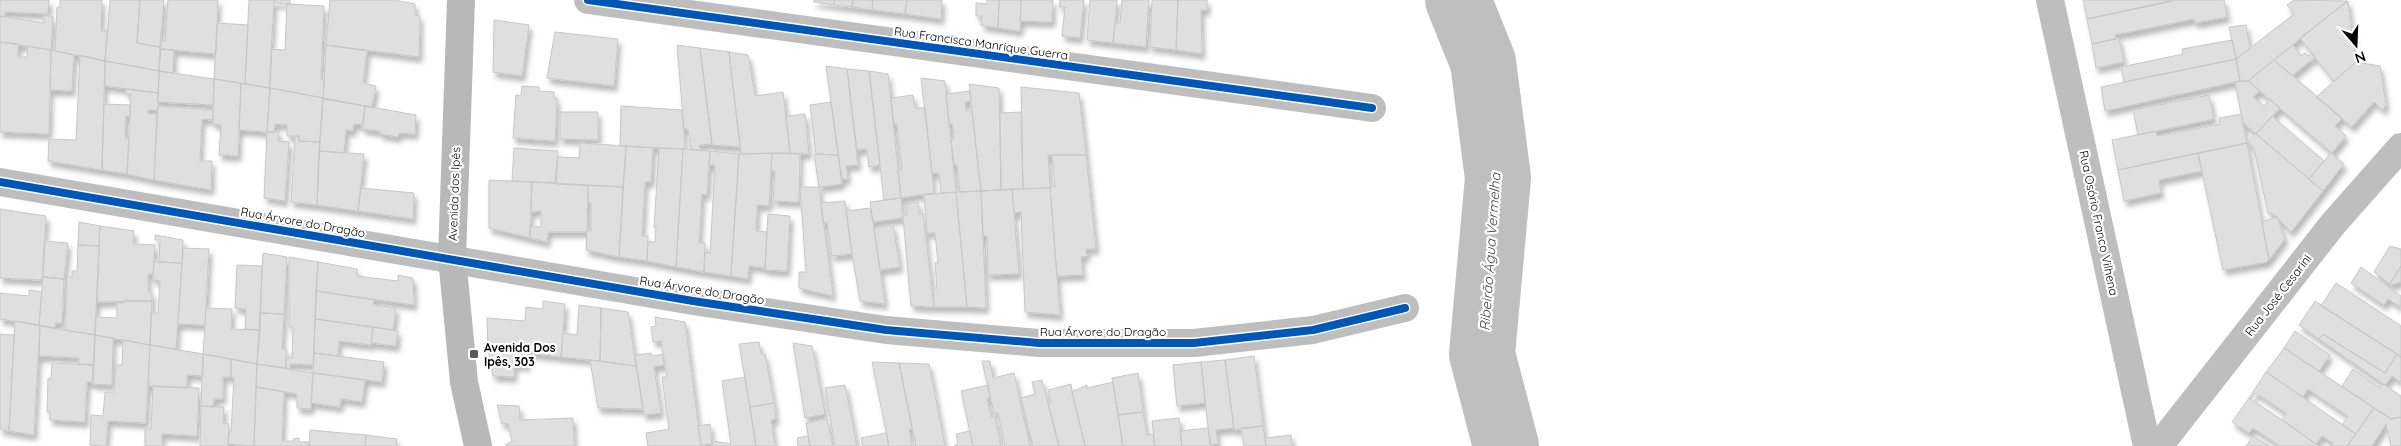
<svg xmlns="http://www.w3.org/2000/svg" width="2401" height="446" font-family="Quicksand,sans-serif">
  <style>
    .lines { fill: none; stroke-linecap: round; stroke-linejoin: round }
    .river { stroke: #bfbfbf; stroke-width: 66 }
    .building { fill: #dfdfdf; stroke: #c7c7c7; filter: url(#shadow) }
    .street { stroke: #bebebe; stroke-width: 28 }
    .secondary { stroke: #b8b8b8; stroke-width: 28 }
    .cycleway-casing { stroke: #fff; stroke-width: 11 }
    .cycleway { stroke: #0057b8; stroke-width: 8 }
    .poi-dot { fill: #595959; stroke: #fff; stroke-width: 2 }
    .labels { text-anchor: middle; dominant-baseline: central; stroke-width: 4.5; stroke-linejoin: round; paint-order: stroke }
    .street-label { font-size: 12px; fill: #000; stroke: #fff }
    .poi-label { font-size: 12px; font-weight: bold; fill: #000; stroke: #fff; text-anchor: start }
    .water-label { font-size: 14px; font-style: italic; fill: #444; stroke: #fff }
  </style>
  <defs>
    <filter id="shadow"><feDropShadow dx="3" dy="5.5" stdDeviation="2.5" flood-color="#0004"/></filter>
  </defs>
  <rect width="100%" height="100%" fill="#fff"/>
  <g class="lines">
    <path class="river" d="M1458,0L1483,62L1498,178L1482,354L1506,446"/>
  </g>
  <path class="building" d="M0,0H49L48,14L5,12L4,17L0,16Z
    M60,0H102L101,31H107L105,61L55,51L57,7H60Z
    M110,0H140L137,43L160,47L159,71L105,61Z
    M140,0H164L160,47L137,43Z
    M168,0H218L216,54L161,49V40L165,41Z
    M249,0H274L269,88L245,84Z
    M274,0H290V4L274,3Z
    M330,0H394L415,4V15L420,16L419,57L326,45Z
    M814,0H834V5L814,2Z
    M834,0H853L852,7L834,5Z
    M853,0H873L872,10L852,7Z
    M873,0H907L905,14L872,10Z
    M907,0H942L941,19L905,14Z
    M987,0H999L998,28L981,25L982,16H976V3L987,4Z
    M999,0H1021L1020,31L998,28Z
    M1021,0H1053L1052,22L1020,21Z
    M1060,0H1084L1080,38L1062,36L1065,7H1059Z
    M1090,0H1117L1113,43L1087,40Z
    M1122,0H1149L1146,47L1113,43L1115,23H1120Z
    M1152,0H1178L1176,50L1150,47Z
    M1178,0H1207V10H1201L1202,54L1176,50Z
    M2083,0H2172L2173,1L2087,19Z
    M2224,0L2227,17L2195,23L2194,19L2115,35L2116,39L2092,44L2087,19L2175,0Z
    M2294,0L2347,1L2248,81H2240L2236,59L2294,14L2287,5Z
    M2348,1L2356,62L2334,81L2300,38Z
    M287,4L324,6L321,79L324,80L323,98L270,88L272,49L285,50Z
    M44,15L53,17L51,50L0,42V16L44,23Z
    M494,20L529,25L522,76L493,72Z
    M217,23L248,25L245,84L214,79Z
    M2246,25L2250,48L2236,59L2229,27Z
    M555,32L618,39L614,86L547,78Z
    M2119,38L2124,62L2096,68L2092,44Z
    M2232,40L2236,59L2124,82L2121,67L2183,54L2182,49Z
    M0,42L18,44V57H27L28,46L51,50L49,134L0,132Z
    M326,45L367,51L363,83L376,86L372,107L323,99Z
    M677,45L700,48L712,144L699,145L701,151L691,149L688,129H684Z
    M2293,45L2301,56L2305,53L2308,56L2312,53L2315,57L2292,76L2274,60Z
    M700,48L729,52L740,147L712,145Z
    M161,49L174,50L173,73L159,71Z
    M51,50L74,55L72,91L50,90Z
    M729,52L748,55L755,96L783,92L790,153L741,154Z
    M80,55L105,61L102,170L48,161L49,139L76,140Z
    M2236,59L2240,81L2105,111L2101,87Z
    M2274,60L2342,118L2335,126L2346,136L2332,153L2248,81Z
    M105,61L159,71L158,93L105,86Z
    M2356,62L2380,66L2386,105L2383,110L2374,102L2352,127L2316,97Z
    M826,66L847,69L858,165L846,166L848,179H842Z
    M847,69L869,71L880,165L869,167L867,149L857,150Z
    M159,71L214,79L213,105L158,102Z
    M869,71L888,74L901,198L884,200Z
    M921,78L945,81L956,192L941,193L939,173H932Z
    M214,79L241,83L238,156L219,155L221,125L213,124Z
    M2248,81L2260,91L2253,97L2264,106L2270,99L2280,108L2256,134L2243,123L2235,82Z
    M241,83L270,88L267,132L239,130Z
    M969,84L999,88L1001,190L981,191Z
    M522,86L539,87V91L554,92V98L557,99L555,141L513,138L516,95L521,96Z
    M1021,87L1079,93L1086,155H1048L1050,188L1023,189Z
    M270,88L323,98L320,142L299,141V136H287V125L275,124L274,132H267Z
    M126,89L158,93V110H148V114H157L154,180L127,174L131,94H126Z
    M970,91L971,101L965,102L966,111H972L981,191L960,192L957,165H954L951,140L954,139L953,124H949L946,94Z
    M913,95L915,108H925L934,193L901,198L898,170H902L897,124L894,125L891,98Z
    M2209,95L2214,119L2138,135L2133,110Z
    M323,98L365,106L363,125L354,124L353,131L346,130L344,153L319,151Z
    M831,102L838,155L816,154L810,105Z
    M104,104L130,105V117L126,116L125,139H129L127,174L102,170Z
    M158,106L213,110V120L202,119L200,161H212L211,190L154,180Z
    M365,106L416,115L415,134L399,133L398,137L380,134V131L362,129Z
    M621,106L682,110L685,149L620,146Z
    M560,112H598V140L560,139Z
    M1021,112L1023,189L1001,190L1000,113Z
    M805,114L809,154L790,153L786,116Z
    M2241,114L2247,143L2118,170L2112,140L2156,131L2157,136L2220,124L2219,118Z
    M2272,116L2324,161L2309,179L2256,134Z
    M267,132H279L278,141L289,142L285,201L264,198Z
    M2255,133L2323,191L2291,232L2274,214L2268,213L2254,149L2248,141Z
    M295,136H299V141L320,142L317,205L291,202Z
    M580,143L626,146L623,187L556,184L558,157L579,158Z
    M2247,143L2269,260L2267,262L2223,270L2198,153Z
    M626,146L653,148L651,182H645L642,236H648L647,261L619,257Z
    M514,148L558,151L555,183L512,181Z
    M659,148L683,149L676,267L647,261L648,242H655L656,228L654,227Z
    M683,149L710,151L707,195L702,194L699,243H705L704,272L676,267Z
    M319,151L364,154L358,211L317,205Z
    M710,151L739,154L731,276L704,272L705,252L710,253L715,165H709Z
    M772,153L769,206L757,205L756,231L767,232L765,268L749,266L748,279L731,276L739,154Z
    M772,153L800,154L799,202L773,201L775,172L771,171Z
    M2198,153L2202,171L2159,180L2161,193L2124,201L2118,170Z
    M2331,153L2344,164L2323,191L2309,179Z
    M814,154L838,155L842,184L819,187Z
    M1052,155H1086L1096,249H1086L1087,256L1081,257L1083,275L1057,276L1050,187H1055Z
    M489,180L532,182L530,238L489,228Z
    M532,182L588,185L587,232H548L547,242L530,238V227H541V211L531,212Z
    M588,185L623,187L619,257L586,250L587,230L591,231V203H588Z
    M800,187H819L833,296L799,288V272H806Z
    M361,188L414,193L413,219L358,211Z
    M1050,188L1057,276L1060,315L1025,312L1021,212L1014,213L1012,189Z
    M1012,189L1019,274L988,275L987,236H983L981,191Z
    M981,191L983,236L986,308L967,307L956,192Z
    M956,192L967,307H934L933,288H937L935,263H938L935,233H927L924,195Z
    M901,198L903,218L873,222L870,202Z
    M845,201L852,254L832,256L827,222L823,223L821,203Z
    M918,202L919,214L923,213L934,307L911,306L903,217L907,215L906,204Z
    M870,208L873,222L885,304L860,301L852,254L846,211Z
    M0,209L46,216L42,280L0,278Z
    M768,214L790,216L787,271L765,270Z
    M2277,217L2285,239L2269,260L2262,222Z
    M79,222L100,226L99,246L78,245Z
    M893,225L900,267L880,270L874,228Z
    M100,226L134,231L133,244L155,245L153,274H148V292H152V301L97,302Z
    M155,235L183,240L182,263L159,262L160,240H155Z
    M45,241L68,243L64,279L43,277Z
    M78,245L99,246L95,335L65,330L67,277H72V271H77Z
    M2390,246L2401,249V266L2390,284L2374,272Z
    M183,248L209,249L205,325L178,324Z
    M263,253L287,257L284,314L260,313Z
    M289,257L318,262L313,365L290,364V369L286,368V358H292L293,327H289Z
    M154,262L182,263L176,349L150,345L151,313H158L160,281L153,280Z
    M318,262L357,269V276L398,281V275L413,278L414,305L316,291Z
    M237,265L262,266L260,330L245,329L246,309L235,308Z
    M2401,266V282L2388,286L2390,284Z
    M2361,267L2401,296V307L2388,299L2384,305L2351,283Z
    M43,277L64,279L62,323H56L55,328L39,325Z
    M2336,283L2401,326V357L2321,306Z
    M29,290L42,292L39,325L0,319V293L29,296Z
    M316,291L374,300L373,305L396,308L393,330L315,319Z
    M125,300L152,301L150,345L95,335L96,317L117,318V303H124Z
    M543,301L565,304L561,357L488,348L487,318L525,321L526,307L543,309Z
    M2315,301L2397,354L2385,373L2323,334L2319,339L2299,325Z
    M579,305L601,308L600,361L561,357L563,333L577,335Z
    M206,308L232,309L231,329L260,330L257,364L203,354Z
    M601,308L628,312L636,366L600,361Z
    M260,313L284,314L282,349H286V368L257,364Z
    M655,317L685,322L701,446H648L646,433L669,429L662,377H667L661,341L653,342L651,327L656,326Z
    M315,319L373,327L371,345L339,341L338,356L314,353Z
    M15,321L40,326L34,435L9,431Z
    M40,326L95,335L94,365L79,364V358L39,356Z
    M373,327L398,331L396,346L371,343Z
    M2295,331L2330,355L2319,371L2284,348Z
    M0,334L14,335L9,431L0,429Z
    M2323,334L2385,373L2397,354L2401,357V382L2392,376L2385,385L2319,339Z
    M95,335L113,338L112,385L92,384Z
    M123,340L150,345L146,423L108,421L106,446L90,445L91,415L103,416L105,392H114L116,365H122Z
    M759,342L761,354H765L774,403L750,407L739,344Z
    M793,343L812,346L825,414L805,418Z
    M150,345L203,354V376L187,375V388L148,386Z
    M488,348L527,353V366L514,365V377L493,376Z
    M2284,348L2374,408L2356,434L2342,425L2348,416L2308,389L2303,397L2266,372Z
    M314,353L384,362L382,382L313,373Z
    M651,353L652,356L663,354L664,365L654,367L661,413L644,415L635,355Z
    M203,354L231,359V377H223V399H214L213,407L201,406Z
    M1254,356L1263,426L1234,430L1225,360Z
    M231,359L257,364L254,446L228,444L229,432H231L234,377H231Z
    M590,360L636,366L643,409L598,408Z
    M1225,360L1234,428L1216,430L1218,444L1210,445L1201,362Z
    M982,361H990L993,378L1014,373L1030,446H1005L998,413L994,414Z
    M872,362L899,363L912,429H909L912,446H889Z
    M1201,362L1205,403L1177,406L1173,365Z
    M52,363L94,365L93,382H87L85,422L50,420V412H47L48,378L51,379Z
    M899,363L929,364L945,446H916Z
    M257,364L313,373L311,409L297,408V394L256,387Z
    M2353,369L2380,388L2383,384L2401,396V417L2391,419L2342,386Z
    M2266,372L2356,434L2347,446H2330L2333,443L2322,436L2316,444L2282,420L2286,413L2256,393L2251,399L2249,398Z
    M313,373L365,380L362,402L341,399L340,407L311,403Z
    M1138,373L1143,412L1118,415L1112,378Z
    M745,377L756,446H712L713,441L731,444L722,381Z
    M1042,380L1048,403L1059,446H1033L1021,398L1035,394L1032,382Z
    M1113,382L1123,446H1085L1072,392L1087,385V388Z
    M1071,384L1072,392L1085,446H1059L1048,403L1051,402L1048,390Z
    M845,385L857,446H835L825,388Z
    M988,385L990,397L987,399L991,417H995L1001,446H973L961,391Z
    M153,386L199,388L197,436L162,434V446H145V429H151Z
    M256,387L284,392L282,441H294L293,439L299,438V442H309V446H254Z
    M2249,398L2282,420L2319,446H2280L2253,428L2249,433L2232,422Z
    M774,403L776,419L771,420L775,446H756L750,407Z
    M497,405L519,406L520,420L573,418L574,446H506V444L512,442L508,423L502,424Z
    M201,406L224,407L223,423L229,424L228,446H200Z
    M2374,408L2391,419L2401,417V446H2391L2386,424L2372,446H2347Z
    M1143,412L1147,435L1153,434L1155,446H1123L1118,415Z
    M1179,418L1182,446H1155L1152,421Z
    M827,419L833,446H810L806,423Z
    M710,424L712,444L701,445L698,426Z
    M1263,426L1266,446H1244L1241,428Z
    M1208,428L1211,446H1182L1180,431Z
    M310,430L366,435L365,446H309Z
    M970,431L973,446H954L958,443L956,434Z
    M886,433L889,446H863L861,438Z
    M366,435L397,439L396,446H365Z
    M1291,435L1292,446H1266L1265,438Z
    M808,436L810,446H798L797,438Z
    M2253,436L2269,446H2246Z"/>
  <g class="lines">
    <path class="street" d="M588,0L1372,108
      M2050,0L2147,446
      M0,182L693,301L886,330L1039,343H1194L1313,330L1405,308
      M2159,446L2333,224L2401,147"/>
    <path class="secondary" d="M461,0L452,258L464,382L478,446"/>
    <defs>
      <path id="cycleway" d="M588,0L1372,108
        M0,182L693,301L886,330L1039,343H1194L1313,330L1405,308"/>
    </defs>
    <use href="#cycleway" class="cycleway-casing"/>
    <use href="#cycleway" class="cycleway"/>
  </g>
  <rect class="poi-dot" x="469" y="349" width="10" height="10" rx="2.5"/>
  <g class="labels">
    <g class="street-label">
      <text transform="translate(981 43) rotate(8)">Rua Francisca Manrique Guerra</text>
      <text transform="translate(454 194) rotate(-88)">Avenida dos Ipês</text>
      <text transform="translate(303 222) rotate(10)">Rua Árvore do Dragão</text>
      <text transform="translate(2099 223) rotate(78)">Rua Osório Franco Vilhena</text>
      <text transform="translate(702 290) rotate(9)">Rua Árvore do Dragão</text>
      <text transform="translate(2278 295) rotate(-52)">Rua José Cesarini</text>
      <text x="1103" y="331">Rua Árvore do Dragão</text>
    </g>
    <g class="poi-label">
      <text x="484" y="347">Avenida Dos<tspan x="484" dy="14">Ipês, 303</tspan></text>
    </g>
    <g class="water-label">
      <text transform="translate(1490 252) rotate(-86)">Ribeirão Água Vermelha</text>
    </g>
  </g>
  <g transform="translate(2356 45) rotate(161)" stroke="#ffffff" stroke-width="4" paint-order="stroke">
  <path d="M0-4L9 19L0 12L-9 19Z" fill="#000000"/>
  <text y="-8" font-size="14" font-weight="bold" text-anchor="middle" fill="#000000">N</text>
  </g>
</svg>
